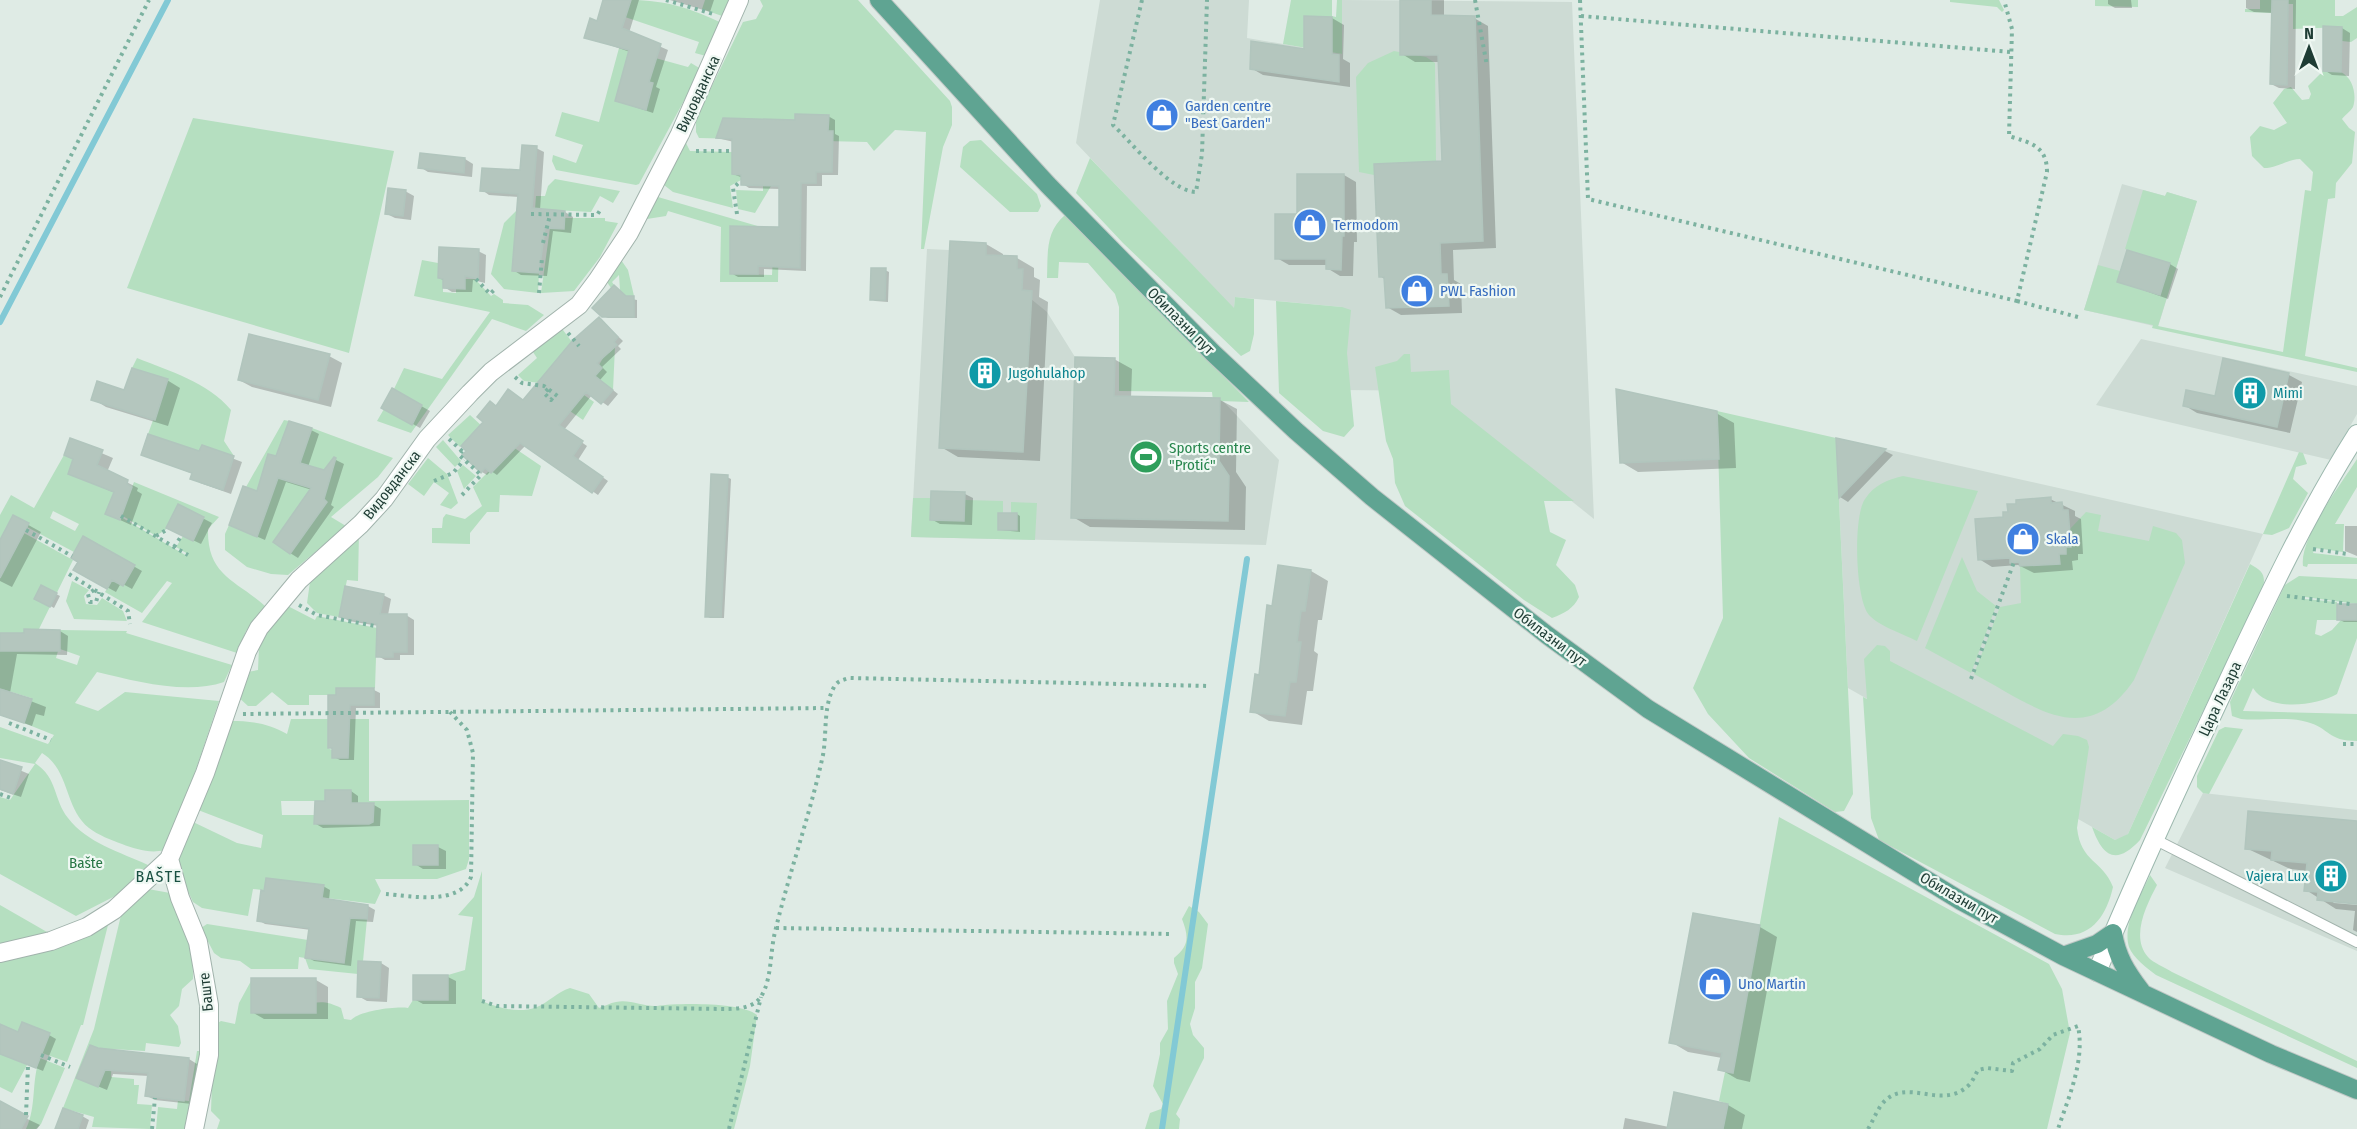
<svg xmlns="http://www.w3.org/2000/svg" width="2357" height="1129" font-family="'Fira Sans Condensed',sans-serif">
  <style>
    .built { fill: #cddbd4 }
    .green { fill: #b5dfc0; fill-rule: evenodd }
    .shadow { fill: #0003 }
    .lines { fill: none; stroke-linecap: round; stroke-linejoin: round }
    .stream { stroke: #82c9d5; stroke-width: 6 }
    .building { fill: #b4c6be; stroke: #b1c5bd; stroke-width: 1.5 }
    .lane-casing { stroke: #a1b3ac; stroke-width: 12 }
    .street-casing { stroke: #a1b3ac; stroke-width: 20 }
    .secondary-casing { stroke: #9cb8ae; stroke-width: 20 }
    .primary-casing { stroke: #c0c8c6; stroke-width: 20 }
    .path { stroke: #7cb2a0; stroke-width: 4; stroke-dasharray: 3 4.5; stroke-linecap: butt }
    .lane { stroke: #fff; stroke-width: 10 }
    .street { stroke: #fff; stroke-width: 18 }
    .secondary { stroke: #fff; stroke-width: 18 }
    .primary { stroke: #5fa492; stroke-width: 18 }
    .labels { text-anchor: middle; dominant-baseline: central; stroke-width: 4.5; stroke-linejoin: round; paint-order: stroke }
    .street-label { font-size: 15px; fill: #1e3c34; stroke: #eff8f3 }
    .shop-label { font-size: 15px; fill: #366cbe; stroke: #eff8f3; text-anchor: start }
    .culture-label { font-size: 15px; fill: #0d838f; stroke: #eff8f3; text-anchor: start }
    .leisure-label { font-size: 15px; fill: #27864d; stroke: #eff8f3; text-anchor: start }
    .park-label { font-size: 15px; fill: #267644; stroke: #eff8f3 }
    .neighbourhood-label { font-size: 16px; letter-spacing: 1.5px; fill: #195042; stroke: #eff8f3 }
  </style>
  <rect width="100%" height="100%" fill="#dfebe5"/>
  <path class="built" d="M1100,0H1249L1247,38L1342,54V0L1572,2L1594,519L1450,404V391L1342,390V307L1235,297L1234,309L1076,143Z
    M2122,184L2165,196L2167,192L2197,201L2158,327L2084,310Z
    M950,241L986,243V255L1017,256V268L1023,269L1022,290L1032,291L1031,299L1047,312L1075,357L1115,358L1114,396L1220,398L1279,460L1266,545L911,537L927,249L949,250Z
    M2141,339L2357,386V414L2331,460L2096,405Z
    M1836,438L2263,534L2128,834L2123,838L2115,840L1848,688Z
    M2203,793L2357,810V951L2165,868Z"/>
  <path class="green" d="M631,0C666,0 692,9 722,23L706,56L695,53L699,42L625,17Z
    M705,0H732L725,17L702,9Z
    M760,0H858L950,101L952,107V125L943,147L924,249H921L926,132L895,130L874,151L867,142L699,138L696,132V119L743,22L756,19L763,6Z
    M1291,0H1332V16L1336,17L1337,0H1342V54L1283,44Z
    M1950,0H1999L2004,10L2002,12L1997,7L1950,2Z
    M2095,0H2138V7L2095,6Z
    M2260,0H2273L2272,13L2245,12V9H2260Z
    M2288,0H2335V16H2343L2357,7V38L2351,42L2342,41V27L2293,29V4H2288Z
    M619,48L688,67L691,63L701,69L639,184L636,185L556,170L552,161L553,155L576,163L583,145L555,136L562,112L599,122Z
    M1394,51L1426,57L1435,63L1436,162L1374,164V175L1359,172L1356,77L1368,63Z
    M2323,71L2341,72C2353,78 2357,95 2353,107C2351,111 2345,115 2342,119L2349,128L2355,132L2352,163L2336,183L2335,198L2328,199L2305,356L2357,368V372L2152,328L2153,325L2084,310L2098,265L2120,271L2117,282L2160,295L2170,263L2125,249L2143,190L2165,196L2167,192L2197,201L2158,326L2283,352L2305,190L2311,191L2313,172L2300,159C2288,159 2277,168 2264,168L2252,156L2250,137L2260,126L2274,130L2287,123L2273,103L2284,89L2291,87L2302,100L2309,99L2311,94L2308,86Z
    M193,118L394,151L349,353L127,288Z
    M981,140L1037,194L1041,206L1038,212H1010L960,167L963,147L970,141Z
    M685,141L690,151L732,152V174L741,175V180L730,186L733,208L673,192L664,185Z
    M1090,158L1234,308L1235,297L1254,299V334L1250,351L1241,356L1123,243L1076,193Z
    M555,179L620,191L613,203L600,196L591,212L535,209L536,196H545L548,186Z
    M763,185L771,186L755,213L738,209L736,190L763,191Z
    M658,197L761,227L758,260V226H730V274L772,275L774,235L779,230L778,282H720L721,227L668,211L666,216L647,219L638,225Z
    M517,210L512,271L539,273L538,293L504,289L491,274L504,223Z
    M1065,215L1249,402L1220,401L1219,452L1212,392L1119,391V307L1115,294L1088,263L1059,262L1058,278H1047C1048,254 1045,232 1065,215Z
    M565,218H605V221L618,223L600,257L574,291L541,293L550,228L563,229Z
    M619,257L628,270L634,296H623L620,290L619,275L612,282L614,285L611,288L605,279Z
    M422,260L438,263V278L443,279V292L456,293V289H465V279H475L491,296L494,294L503,300V303L528,305L544,315L526,331L492,319L411,433L377,421L384,409L412,424L422,405L394,389L404,368L442,379L490,312L414,296Z
    M1276,301L1342,307L1351,310L1347,353L1354,426L1344,437L1323,431L1279,393Z
    M560,326L572,342L540,383L524,381L518,375L537,358L531,349Z
    M615,347L613,390L595,376L602,368L599,365L607,351L609,353Z
    M1404,354H1410L1411,372L1449,370L1451,404L1574,501H1544L1550,532L1566,540L1556,565L1575,585L1579,597C1573,609 1565,613 1552,618L1524,600L1405,506L1395,483L1393,459L1386,441L1375,367L1397,361Z
    M137,358C169,371 208,382 231,410L224,441L234,456L202,445L199,452L148,434L168,379L132,368Z
    M584,395L594,402L583,420L567,409L575,405Z
    M1717,411L1836,438L1853,794L1844,811L1835,812L1749,758L1708,714L1693,688L1723,618Z
    M470,415L509,451L513,447L541,466L532,496L500,495L499,512H487L470,533V544L432,543V528H442L443,518L446,514L465,519L482,506L473,487L489,471L491,473L479,427L460,447L448,435Z
    M284,420L289,421L284,435L312,428L393,458L378,477L331,517L346,526L288,575L271,574L247,567L225,550V534L229,525L257,535L246,487Z
    M443,440L461,461L455,467L436,447Z
    M2299,452L2303,453L2307,464L2296,467L2293,479L2308,493L2289,528L2272,535L2263,534Z
    M64,455L73,459L68,474L114,491L106,514L119,519L121,517L187,556L188,554L176,547L183,536L193,540L204,517L178,504L168,528L156,536L121,515L134,482L219,517L208,529C207,576 236,580 265,606L246,631L237,653L142,622L172,583L167,581L142,613L105,592L112,580L83,537L74,552L27,527L29,523L13,515L0,540V515L11,495L34,508ZM53,511L79,524L75,531L50,518Z
    M428,458L447,474L458,503L451,509L440,505L449,493L434,482L424,496L408,484Z
    M2357,459V487L2335,524H2344L2343,552L2315,548L2313,553L2357,558V564H2308L2307,567L2303,566C2299,538 2342,483 2357,459Z
    M463,465L476,476L464,489L457,471Z
    M1903,476L1978,491L1917,641C1903,634 1879,626 1869,615C1855,599 1853,516 1865,499C1874,485 1887,480 1903,476Z
    M913,498H931L930,520L964,521L965,500L1003,501V513H998L999,530H1017V513H1011V502L1037,503L1035,540L911,537Z
    M2086,512L2101,515L2098,531L2149,541L2153,526L2176,533L2182,540L2185,563L2134,680C2085,752 2033,705 1974,674L2000,607L2021,603L2020,566L2060,563L2059,554H2066V547H2071L2069,530Z
    M359,532L358,581L347,580L339,617L317,613L307,603L310,582Z
    M24,533L73,560L39,629H24L30,651H58L56,658L77,665L80,656L60,649V630L127,631L126,633L232,665L224,682C186,695 135,681 97,672L75,703L98,711L125,692L219,701L192,781L164,850C151,854 135,849 122,844C111,840 98,835 89,828C64,808 70,770 42,753L35,763C58,778 53,799 68,818C87,843 120,852 148,865L119,894L76,916L0,874V797L10,800L35,764L0,758V727L48,744L54,735L24,723L31,698L2,689L0,693V578Z
    M1962,557L1977,591L1996,606L1971,673L1925,648Z
    M2250,564C2262,571 2266,574 2263,588L2140,840C2115,867 2102,855 2092,827L2115,840L2128,834Z
    M2299,576L2357,579V604L2305,597V599L2337,602V620H2317L2315,634L2321,636L2332,630L2341,620H2357V638L2337,694C2316,706 2267,712 2253,688L2243,711L2357,714V741C2327,741 2330,728 2307,722C2286,716 2262,721 2241,719L2232,716L2230,702L2285,585Z
    M72,581L89,590L84,596L86,604L97,605L102,598L123,611L127,621L74,619L66,601Z
    M282,603L315,620L317,616L377,628L375,688H336V695H309V705H288L272,692L256,706H248L236,695L242,673L258,670L259,646Z
    M1877,645L1885,646L1890,651V661L2053,746L2063,734L2078,736L2087,740L2089,747L2077,828C2081,863 2102,859 2113,887C2106,918 2089,941 2055,934L1879,840L1871,818L1863,697L1867,699L1864,659Z
    M291,719H328V748L348,758L350,719H369V801L469,800V859L466,869L437,879H375L381,891L375,904L253,889L248,916L202,908L193,902L174,861L191,821L237,843L261,848L263,835L198,810L230,721C251,721 268,723 287,734ZM325,790H351V801H336L326,816V824H315V815H282L281,801H325Z
    M2225,727L2243,729L2209,794L2203,793L2197,787V776L2219,730Z
    M1779,817L2049,964L2062,989L2070,1033L2047,1129H1723L1728,1104L1719,1101L1725,1072L1733,1073Z
    M482,871V1001C499,1008 518,1014 537,1007C549,1002 557,992 570,988L589,994L599,1008C605,1006 610,1003 616,1002C630,999 644,1007 657,1006C677,1003 741,1002 757,1015L750,1066L734,1129H217L220,1120L211,1111L214,1025L221,1021L235,1024L239,1003L251,981L257,980L305,1005C319,1001 327,1001 341,1008L344,1019L351,1020C359,1011 396,1006 408,1008L413,1000H448V975L465,970L473,917L458,915L474,897Z
    M2150,875L2157,885C2147,904 2130,937 2148,957C2153,963 2165,967 2172,972L2357,1061V1068L2156,975C2147,968 2133,958 2129,947C2122,924 2141,895 2150,875Z
    M148,889L170,893C182,922 194,947 193,979L182,989L179,1006L170,1015L178,1026L181,1043L179,1047L146,1043L145,1051L112,1049L111,1077L134,1079V1085H139L137,1104L152,1105L150,1129L92,1127L94,1117L63,1108L94,1029L122,911Z
    M0,905L47,932L0,946Z
    M1189,906L1199,912L1208,924L1202,968L1195,982V1008L1190,1024L1193,1035L1204,1048V1058L1176,1114L1180,1119L1179,1129H1145L1150,1113L1161,1109L1163,1104L1153,1086L1160,1054V1043L1168,1029L1167,1001L1178,974L1174,963V958C1189,946 1189,937 1182,919Z
    M110,917L83,1025H81L67,1062L42,1053L8,1057L27,1065L12,1093L0,1087V960Z
    M350,918L367,919L363,961H358V974L309,969L305,958L299,957L298,969H251L240,961L221,958L214,953L201,928L207,924L308,940Z
    M197,1051H200L187,1129H156L158,1107L177,1109L178,1100L189,1101Z
    M40,1058L65,1068L41,1124L36,1129H26C37,1106 31,1080 40,1058Z"/>
  <path class="shadow" d="M605,0H639L629,33L668,50L656,87L660,89L653,113L617,101L630,52L586,37L598,22Z
    M670,0H714L710,12Z
    M1402,0H1444V17L1474,18L1488,26L1496,248L1453,250L1454,280L1461,284L1462,313L1401,315L1387,307L1386,280L1380,276L1443,163L1440,62H1415L1402,54Z
    M2108,0H2131L2132,8H2115L2108,4Z
    M2246,0H2296L2295,89L2279,88L2271,84L2274,13L2254,12L2246,8Z
    M1332,18L1344,25L1343,59L1350,63V87L1263,75L1251,68L1305,51Z
    M2342,28L2350,33L2349,76L2332,75L2324,70Z
    M828,116L835,120V134L839,136L838,175H822V186H807L806,271L764,269V277H738L731,273L780,228L781,189L749,188L743,184V178L733,174L734,142L717,138Z
    M536,148L544,152L540,210L565,212L573,217L571,233L553,231L547,276L521,275L513,270L519,197L489,195L482,190L521,172Z
    M465,159L473,164L472,177L428,172L420,167Z
    M1344,175L1356,182L1357,242H1354L1353,276H1340L1327,268V265H1289L1277,258L1299,216Z
    M405,191L414,196L411,220L395,218L387,214Z
    M986,244L1003,254V257L1017,258L1034,268V277L1040,280L1039,297L1048,302L1040,461L958,457L941,447Z
    M478,251L486,255L485,283L473,280L472,292H452L444,287L445,281L439,278Z
    M2170,264L2178,269L2168,299L2118,281Z
    M885,270L889,272L888,302L875,301L871,299Z
    M627,298L637,300V318H608L603,316Z
    M600,319L623,341L618,346L621,349L602,367L607,372L600,380L618,394L608,406L592,395L564,430L587,446L578,460L608,481L598,495L526,445L497,475L491,471L487,475L482,472L497,407L524,402Z
    M329,356L342,363L331,407L252,387L239,380Z
    M1114,359L1132,369L1131,398L1220,400L1237,409L1236,472L1246,487L1245,530L1090,527L1073,517Z
    M2224,360L2289,375L2302,382L2290,433L2197,413L2184,405L2216,398Z
    M167,380L180,388L168,426L106,407L93,399Z
    M393,390L430,411L420,428L383,407Z
    M1716,413L1734,423L1736,468L1638,472L1621,462Z
    M311,430L319,434L308,467L325,472L334,459L344,464L331,505L334,507L298,558L290,553L312,490L286,482L265,540L231,525L258,493L277,458Z
    M71,440L113,458L107,472L138,488L137,491L142,494L131,525L107,514L115,493L69,473L75,460Z
    M1838,440L1885,451L1893,455L1848,502L1840,497Z
    M203,447L242,462L231,494L200,483L192,478L193,474L143,454L200,453Z
    M727,477L731,479L724,618H710L706,616Z
    M965,494L973,498L972,525L940,524L931,519Z
    M2050,499L2075,511V516L2081,519L2083,554H2078V560L2072,561L2073,570L2034,573L2018,565L1992,567L1979,559L2005,518Z
    M179,506L212,523L201,544L176,532Z
    M1017,514L1020,516V532L1000,530Z
    M14,517L41,532L12,587L0,581V543Z
    M2345,526H2357V556L2345,551Z
    M84,538L142,571L132,589L121,583L116,592L75,570Z
    M1311,571L1328,581L1322,620H1318L1314,651L1318,654L1313,691H1307L1302,725L1269,721L1252,711L1273,608Z
    M42,587L60,596L54,608L36,598Z
    M383,595L391,599L388,615H406L414,620V655H400V660H385L378,656L379,626L349,621L341,616Z
    M2357,605V622H2344L2338,619Z
    M60,631L68,636L67,655L17,654L10,693L46,707L44,716L36,714L32,726L0,715V634Z
    M374,690L380,693V708H356L354,760H340L334,757V750L329,747L330,696Z
    M0,762L29,774L21,797L0,790Z
    M351,791L358,796V805H374L381,809L380,826L323,828L316,824L326,802Z
    M2357,823V902L2331,900L2334,903L2357,905V932L2353,930L2355,911L2336,909L2306,890L2308,871L2290,869L2246,848Z
    M415,847H438L446,851V869H423L415,864Z
    M323,886L330,890L329,900L368,906L375,910L373,922L356,921L351,966L314,961L307,957L311,930L265,924L258,920Z
    M1760,927L1777,937L1750,1082L1737,1079L1720,1069L1722,1058L1688,1052L1671,1042Z
    M381,963L389,968L387,1002L367,1001L358,996Z
    M448,977L456,981V1004H423L414,999Z
    M316,980L328,987V1019H264L252,1012Z
    M0,1026L19,1034L49,1035L56,1039L43,1071L0,1053Z
    M98,1049L189,1059L197,1064L192,1104L155,1100L147,1096L149,1076L113,1074L107,1090L78,1078Z
    M1728,1105L1745,1115L1742,1129H1623L1625,1118L1669,1127Z
    M0,1106L40,1125L37,1129H0Z
    M82,1116L89,1120L86,1129H57Z"/>
  <g class="lines">
    <path class="stream" d="M0,322L168,0
      M1162,1129L1247,559"/>
  </g>
  <path class="building" d="M603,0H631L622,28L661,44L649,82L653,83L646,110L615,101L629,50L584,38L590,18L597,21Z
    M1400,0H1431V15L1475,16L1483,241L1440,243L1441,274H1447L1449,306L1386,308L1384,277H1379L1374,164L1442,161L1438,55H1400Z
    M2272,0H2288L2287,85L2270,84Z
    M1304,16L1332,17V54L1339,55V82L1250,69L1251,41L1304,49Z
    M2323,26L2342,27L2341,72L2323,71Z
    M795,114L829,115L828,131H833L832,172H816V183H801L800,268L758,266V274H730V226L779,227V186L741,185V175L732,174V139L716,138L723,118L795,120Z
    M522,145L537,146L532,208L565,211L564,229L545,228L539,273L512,271L518,194L480,191L482,168L520,170Z
    M420,153L465,158L464,173L418,168Z
    M1297,174H1344V236H1342L1341,270L1326,269V259H1275V214H1297Z
    M388,188L406,190L403,216L385,214Z
    M950,241L986,243V255L1017,256V269H1023L1022,290L1032,291L1023,452L939,448Z
    M439,247L479,249L478,279L465,276V289L443,288V279L438,278Z
    M2127,250L2170,263L2160,295L2117,282Z
    M871,268H886L885,300H870Z
    M614,285L626,296H634V317H602L592,308Z
    M599,317L618,337L614,342L617,345L597,363L602,368L595,376L613,390L601,404L586,392L559,425L583,441L573,456L603,477L592,493L520,443L491,473L485,468L481,473L462,455L466,451L461,446L483,422L477,417L490,401L496,406L508,389L523,400L573,340Z
    M249,334L330,354L318,400L238,380Z
    M1075,357L1115,358L1114,396L1220,398L1219,461L1229,476L1228,521L1071,518Z
    M2223,358L2289,373L2277,427L2183,406L2186,390L2215,396Z
    M132,368L168,379L155,420L91,400L97,381L124,390Z
    M392,388L422,405L412,425L381,408Z
    M1616,389L1717,411L1719,459L1620,463Z
    M289,421L312,428L300,463L324,470L334,457L336,458L324,499L327,502L290,554L273,542L311,488L278,478L257,537L229,525L243,486L257,491L268,454L276,456Z
    M148,434L199,451L202,445L234,456L223,490L190,479L192,473L141,455Z
    M70,438L103,450L97,465L128,480L127,484L132,487L120,520L105,514L114,492L68,474L73,459L64,455Z
    M1836,438L1886,449L1839,498Z
    M711,474L728,475L721,617H705Z
    M931,491L965,492L964,521L930,520Z
    M2051,497V503L2062,502L2063,510H2068L2071,547H2066V554H2059L2060,564L2020,566L2019,562L2010,563V558L1978,560L1975,519L2003,517V512H2008L2007,504H2016V500Z
    M178,504L204,517L193,541L166,528Z
    M998,513H1017V530H998Z
    M13,515L29,523L0,578V540Z
    M83,536L135,565L123,586L112,580L107,589L73,570L78,562L71,558Z
    M1278,565L1311,570L1305,611H1301L1297,642H1301L1296,682H1290L1285,716L1250,712L1255,674L1259,675L1267,605L1272,606Z
    M41,585L57,593L50,607L34,599Z
    M345,586L384,594L380,614H407V652H393V657H376L377,624L339,617Z
    M2337,604H2357V620H2337Z
    M24,629L60,630V651H0V633H24Z
    M336,688H374V705H350L348,758H332V748H328V695H336Z
    M0,689L32,699L24,723L0,715Z
    M0,760L22,767L13,794L0,789Z
    M325,790H351V803H374L373,822L369,824H314L315,801H325Z
    M2248,811L2357,821V904L2317,900L2318,892L2304,891L2307,863L2271,860L2272,851L2245,849Z
    M413,845H438V865H413Z
    M266,878L324,885L322,898L368,905L367,919L350,918L344,963L305,958L309,928L257,921L261,890L264,891Z
    M1693,913L1760,925L1733,1073L1718,1070L1722,1053L1669,1043Z
    M358,961L381,962L379,998L357,997Z
    M413,975H448V1000H413Z
    M251,978H316V1013H251Z
    M22,1022L50,1033L36,1068L0,1054V1024L18,1032Z
    M90,1045L98,1048L189,1058L184,1101L145,1096L148,1073L105,1070L98,1087L76,1078Z
    M1674,1092L1728,1104L1723,1129H1667Z
    M0,1101L28,1116L21,1129H0Z
    M63,1108L83,1115L78,1129H55Z"/>
  <g class="lines">
    <defs>
      <path id="lane" d="M2154,839L2357,942"/>
      <path id="street" d="M169,859L180,898L198,942L209,1005V1055L194,1129
        M0,953L51,941L87,927L114,910L169,859L205,773L247,651L259,628L299,580L361,524L384,499L427,439L470,393L491,372L579,305L597,281L629,233L680,134L739,0"/>
      <path id="secondary" d="M2097,972C2138,873 2183,777 2228,681C2268,596 2307,513 2357,434"/>
      <path id="primary" d="M879,0L1048,185L1213,353L1296,431L1372,497L1547,635L1648,709L1961,901L2063,956L2271,1054L2357,1090
        M2063,956L2097,944L2113,933C2117,957 2126,971 2141,991"/>
    </defs>
    <use href="#lane" class="lane-casing"/>
    <use href="#street" class="street-casing"/>
    <use href="#secondary" class="secondary-casing"/>
    <use href="#primary" class="primary-casing"/>
    <path class="path" d="M666,0L713,14
      M1142,0L1113,125C1132,143 1171,192 1196,192L1202,154L1207,0
      M1475,0L1487,66
      M1580,0L1588,199L2017,301L2047,172C2047,146 2031,143 2009,136L2012,29L2004,0
      M1581,16L2011,52
      M696,151H732
      M531,214L597,215L601,209
      M737,214L733,188L741,181
      M543,243L550,215
      M476,279L490,294L495,289
      M539,293L542,258
      M0,297L149,0
      M2017,301L2078,317
      M568,333L579,346
      M515,377L522,383L544,386L560,398
      M548,389L544,393L551,400L555,395
      M449,439L463,452
      M434,481L453,473L464,460
      M462,495L481,475L459,455L462,451
      M121,516L188,555
      M26,530L72,556
      M156,536L168,529
      M174,547L182,535
      M2313,549L2348,554V552
      M69,574L128,611L130,624
      M94,590L88,594L90,602H96L99,592
      M2287,596L2350,604
      M299,605L317,615L375,626
      M1971,679L2014,562
      M243,714L828,708
      M9,723L51,740
      M2343,744H2357
      M0,794L11,798
      M386,894C411,896 459,906 471,877L473,753L467,730L450,712
      M776,928L1173,934
      M482,1001L497,1006L725,1009C738,1009 755,1008 762,995C772,977 770,952 775,932C789,873 810,815 823,755C827,733 823,707 834,687C837,681 843,680 849,678L1210,686
      M41,1055L70,1067
      M26,1115L28,1065
      M152,1129L155,1098
      M729,1129L761,997
      M1868,1129C1873,1121 1876,1112 1882,1104C1906,1075 1941,1112 1969,1085C1973,1081 1975,1075 1978,1070L1987,1068L2012,1071L2013,1063L2040,1049L2053,1035L2078,1026C2085,1061 2069,1096 2058,1129"/>
    <use href="#lane" class="lane"/>
    <use href="#street" class="street"/>
    <use href="#secondary" class="secondary"/>
    <use href="#primary" class="primary"/>
  </g>
  <defs>
    <symbol id="shop-disc" viewBox="-11 -11 22 22"><circle r="9.5" fill="#3f7fe0" stroke="#eff8f3"/><path d="M-5-2.5h2.3a2.7 3.5 0 0 1 5.4 0H5L5.5 6h-11ZM-1.5-2.5h3a1.5 2.3 0 0 0-3 0Z" fill="#fff"/></symbol>
    <symbol id="building-disc" viewBox="-11 -11 22 22"><circle r="9.5" fill="#0f9aa8" stroke="#eff8f3"/><path d="M-4-6H4V6H1V3H-1V6H-4ZM-2.5-4.3h1.7v1.8h-1.7ZM.8-4.3h1.7v1.8H.8ZM-2.5-1h1.7V.8h-1.7ZM.8-1h1.7V.8H.8Z" fill="#fff"/></symbol>
    <symbol id="stadium-disc" viewBox="-11 -11 22 22"><circle r="9.5" fill="#2e9e5b" stroke="#eff8f3"/><path d="M0-5a6.5 5 0 1 0 0 10a6.5 5 0 1 0 0-10ZM-3.5-1.8h7v3.6h-7Z" fill="#fff"/></symbol>
  </defs>
  <g fill-rule="evenodd">
    <use href="#shop-disc" x="1143" y="96" width="38" height="38"/>
    <use href="#shop-disc" x="1291" y="206" width="38" height="38"/>
    <use href="#shop-disc" x="1398" y="272" width="38" height="38"/>
    <use href="#building-disc" x="966" y="354" width="38" height="38"/>
    <use href="#building-disc" x="2231" y="374" width="38" height="38"/>
    <use href="#stadium-disc" x="1127" y="438" width="38" height="38"/>
    <use href="#shop-disc" x="2004" y="520" width="38" height="38"/>
    <use href="#building-disc" x="2312" y="857" width="38" height="38"/>
    <use href="#shop-disc" x="1696" y="965" width="38" height="38"/>
  </g>
  <g class="labels">
    <g class="street-label">
      <text transform="translate(698 94) rotate(-65)">Видовданска</text>
      <text transform="translate(1181 321) rotate(45)">Обилазни пут</text>
      <text transform="translate(392 485) rotate(-52)">Видовданска</text>
      <text transform="translate(1550 637) rotate(37)">Обилазни пут</text>
      <text transform="translate(2220 699) rotate(-65)">Цара Лазара</text>
      <text transform="translate(1959 898) rotate(30)">Обилазни пут</text>
      <text transform="translate(206 992) rotate(-96)">Баште</text>
    </g>
    <g class="shop-label">
      <text x="1185" y="106">Garden centre<tspan x="1185" dy="17">"Best Garden"</tspan></text>
      <text x="1333" y="225">Termodom</text>
      <text x="1440" y="291">PWL Fashion</text>
      <text x="2046" y="539">Skala</text>
      <text x="1738" y="984">Uno Martin</text>
    </g>
    <g class="culture-label">
      <text x="1008" y="373">Jugohulahop</text>
      <text x="2273" y="393">Mimi</text>
      <text x="2308" y="876" text-anchor="end">Vajera Lux</text>
    </g>
    <g class="leisure-label">
      <text x="1169" y="448">Sports centre<tspan x="1169" dy="17">"Protić"</tspan></text>
    </g>
    <g class="park-label">
      <text x="86" y="863">Bašte</text>
    </g>
    <g class="neighbourhood-label">
      <text x="159" y="876">BAŠTE</text>
    </g>
  </g>
  <g transform="translate(2309 48)" stroke="#eff8f3" stroke-width="4.5" paint-order="stroke">
  <path d="M0-4.5L10 22L0 15L-10 22Z" fill="#1e3c34"/>
  <text y="-9" font-size="16" font-weight="bold" text-anchor="middle" fill="#1e3c34">N</text>
  </g>
</svg>
